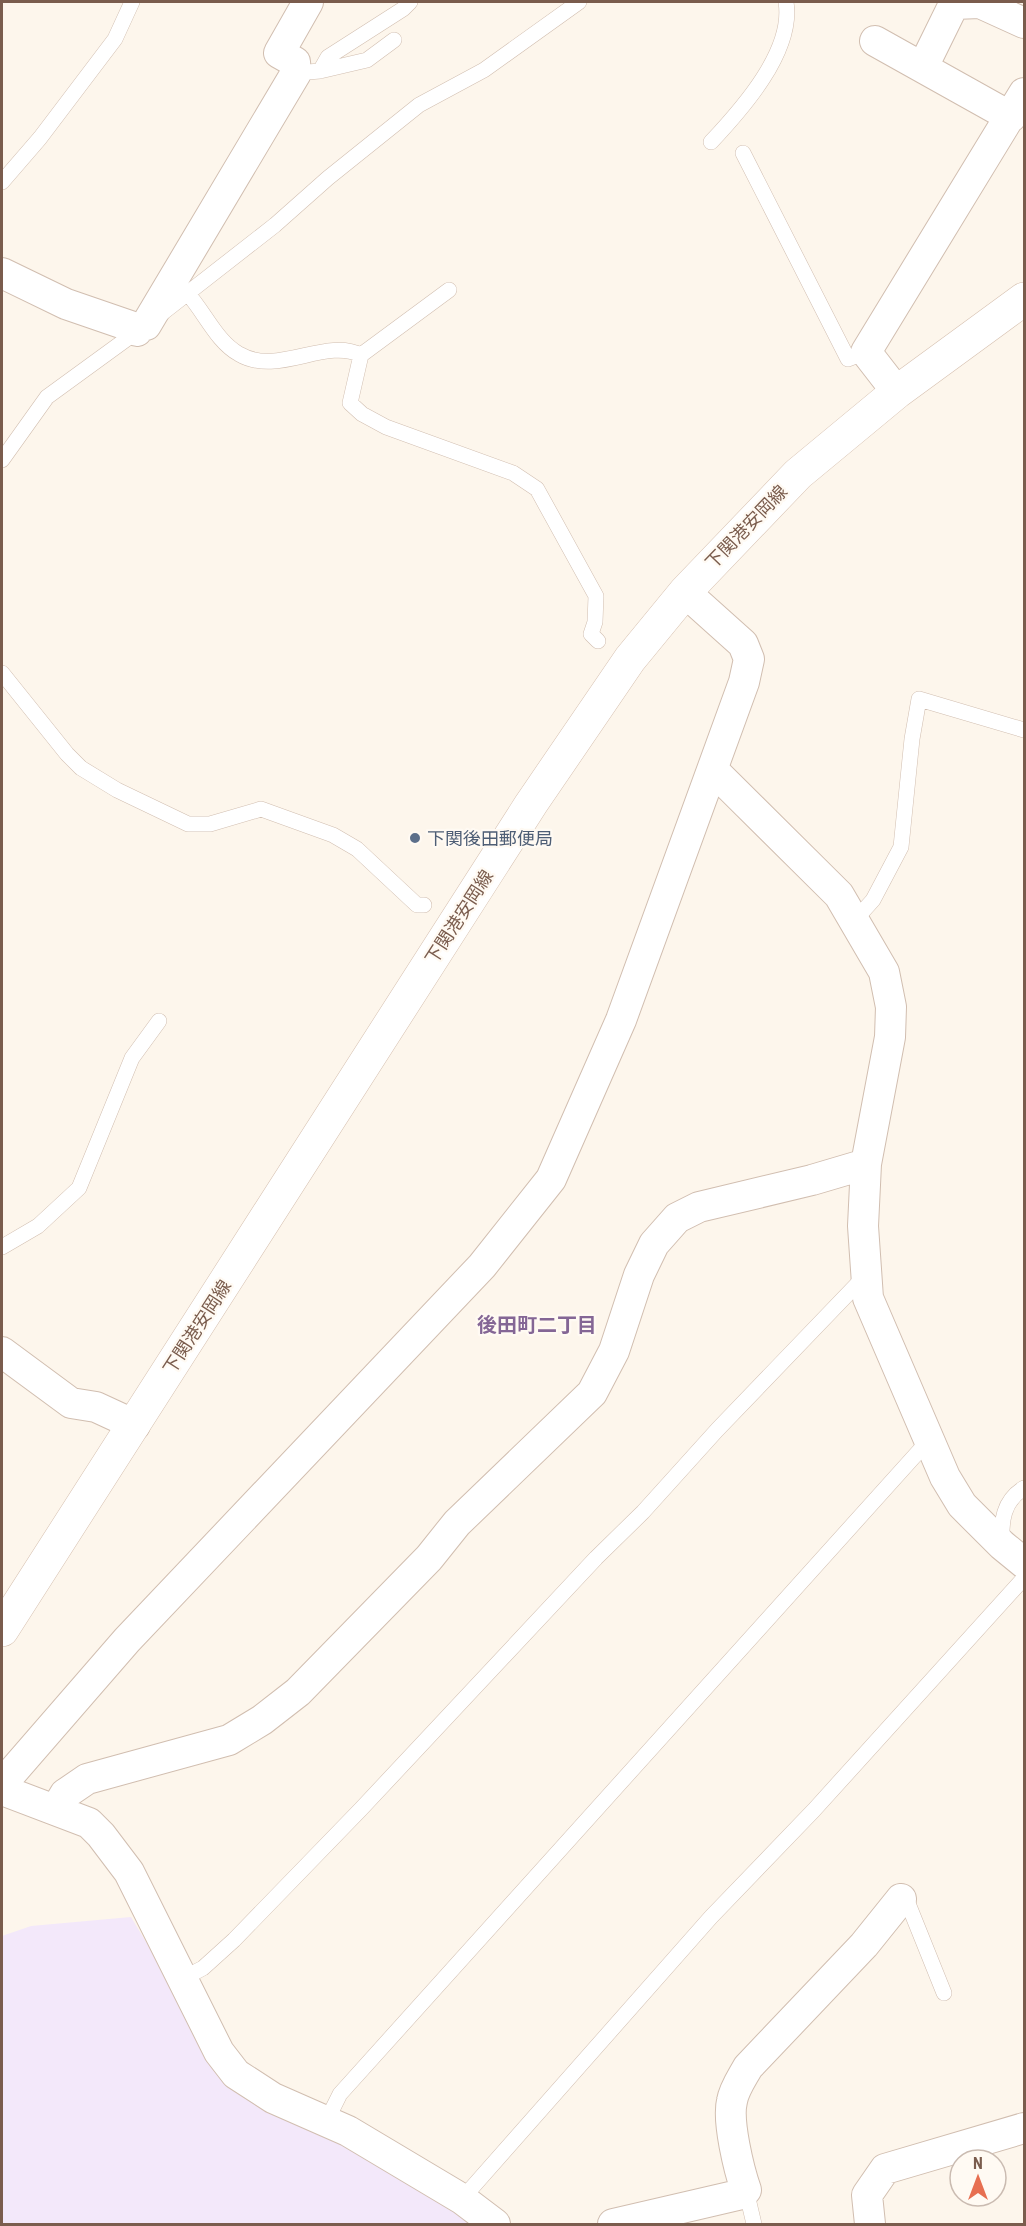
<svg xmlns="http://www.w3.org/2000/svg" width="1026" height="2226" font-family="'Roboto Condensed','Noto Sans JP',sans-serif">
  <style>
    .education { fill: #f3e8fa }
    .lines { fill: none; stroke-linecap: round; stroke-linejoin: round }
    .lane-casing { stroke: #d1beb0; stroke-width: 16 }
    .street-casing { stroke: #d1beb0; stroke-width: 32 }
    .secondary-casing { stroke: #d6c0b0; stroke-width: 34 }
    .lane { stroke: #fff; stroke-width: 15 }
    .street { stroke: #fff; stroke-width: 30 }
    .secondary { stroke: #fff; stroke-width: 33 }
    .service-dot { fill: #5c6f8a; stroke: #fffaf3; stroke-width: 2 }
    .labels { text-anchor: middle; dominant-baseline: central; stroke-width: 4.5; stroke-linejoin: round; paint-order: stroke }
    .street-label { font-size: 18px; fill: #7a5c4d; stroke: #fffaf3 }
    .service-label { font-size: 18px; fill: #4e5e75; stroke: #fffaf3; text-anchor: start }
    .neighbourhood-label { font-size: 20px; font-weight: bold; fill: #846695; stroke: #fffaf3 }
  </style>
  <rect width="100%" height="100%" fill="#fdf6ec"/>
  <path class="education" d="M131,1917L229,2080L341,2139L482,2224H2V1936L31,1926Z"/>
  <g class="lines">
    <defs>
      <path id="lane" d="M320,71L367,60L394,40
        M296,73L320,71L328,57L403,9L410,2
        M711,142C742,109 794,51 786,2
        M743,153L848,359L866,352
        M2,182L40,138L115,39L132,2
        M449,290L361,355L350,403L362,414L386,427L513,473L537,489L596,596L595,622L591,634L598,641
        M188,294C205,313 217,342 239,354C278,377 325,337 361,355
        M161,314L275,225L328,178L419,105L484,70L579,2
        M2,460L47,397L139,330
        M2,673L67,754L81,768L117,790L188,824H210L261,809L333,835L357,849L417,905H424
        M855,920L873,900L901,847L912,739L919,699L1024,730
        M2,1247L38,1226L79,1188L132,1058L159,1021
        M1002,1545C1001,1521 1003,1501 1024,1488
        M901,1899L907,1901L944,1993
        M182,1979L203,1968L234,1940L361,1809L596,1558L643,1512L717,1430L866,1275
        M326,2122L340,2094L929,1440
        M746,2190L754,2224
        M462,2199L711,1917L814,1810L1024,1578"/>
      <path id="street" d="M875,41L1011,117
        M923,67L954,4L980,3L1024,23
        M2,273L66,304L130,326L137,331
        M146,325L296,73L295,62L279,53L308,2
        M897,392L866,352L1024,93
        M713,770L839,895L884,972L891,1007L890,1037L866,1164L863,1226L868,1298L945,1477L962,1505L1002,1545L1024,1563
        M2,1352L71,1403L96,1407L135,1425
        M2,1784L127,1640L482,1266L551,1179L621,1020L744,682L749,659L743,644L685,592
        M2,1790L89,1823L101,1835L129,1872L219,2052L236,2074L273,2098L348,2131L462,2199L495,2224
        M56,1809L65,1794L87,1779L229,1740L262,1720L298,1692L429,1558L457,1523L592,1393L614,1351L639,1275L654,1244L677,1218L699,1207L812,1180L866,1164
        M613,2224L738,2195L746,2190C739,2170 727,2121 732,2101C734,2089 742,2078 748,2067L864,1945L901,1899
        M870,2224L867,2195L885,2169L1024,2128"/>
      <path id="secondary" d="M2,1630L531,804L630,659L685,592L798,474L897,392L1024,299"/>
    </defs>
    <use href="#lane" class="lane-casing"/>
    <use href="#street" class="street-casing"/>
    <use href="#secondary" class="secondary-casing"/>
    <use href="#lane" class="lane"/>
    <use href="#street" class="street"/>
    <use href="#secondary" class="secondary"/>
  </g>
  <circle class="service-dot" cx="415" cy="838" r="6"/>
  <g class="labels">
    <g class="street-label">
      <text transform="translate(746 527) rotate(-46)">下関港安岡線</text>
      <text transform="translate(459 917) rotate(-57)">下関港安岡線</text>
      <text transform="translate(197 1327) rotate(-57)">下関港安岡線</text>
    </g>
    <g class="service-label">
      <text x="427" y="838">下関後田郵便局</text>
    </g>
    <g class="neighbourhood-label">
      <text x="537" y="1325">後田町二丁目</text>
    </g>
  </g>
  <rect width="1026" height="2226" fill="none" stroke="#7a5c4d" stroke-width="6"/>
  <g transform="translate(978 2178)"><circle r="28" fill="#fffaf3" stroke="#cabbb1" stroke-width="1.5"/>
  <path d="M0-4.5L10 22L0 15L-10 22Z" fill="#e76f51"/>
  <text y="-9" font-size="16" font-weight="bold" text-anchor="middle" fill="#7a5c4d">N</text>
  </g>
</svg>
